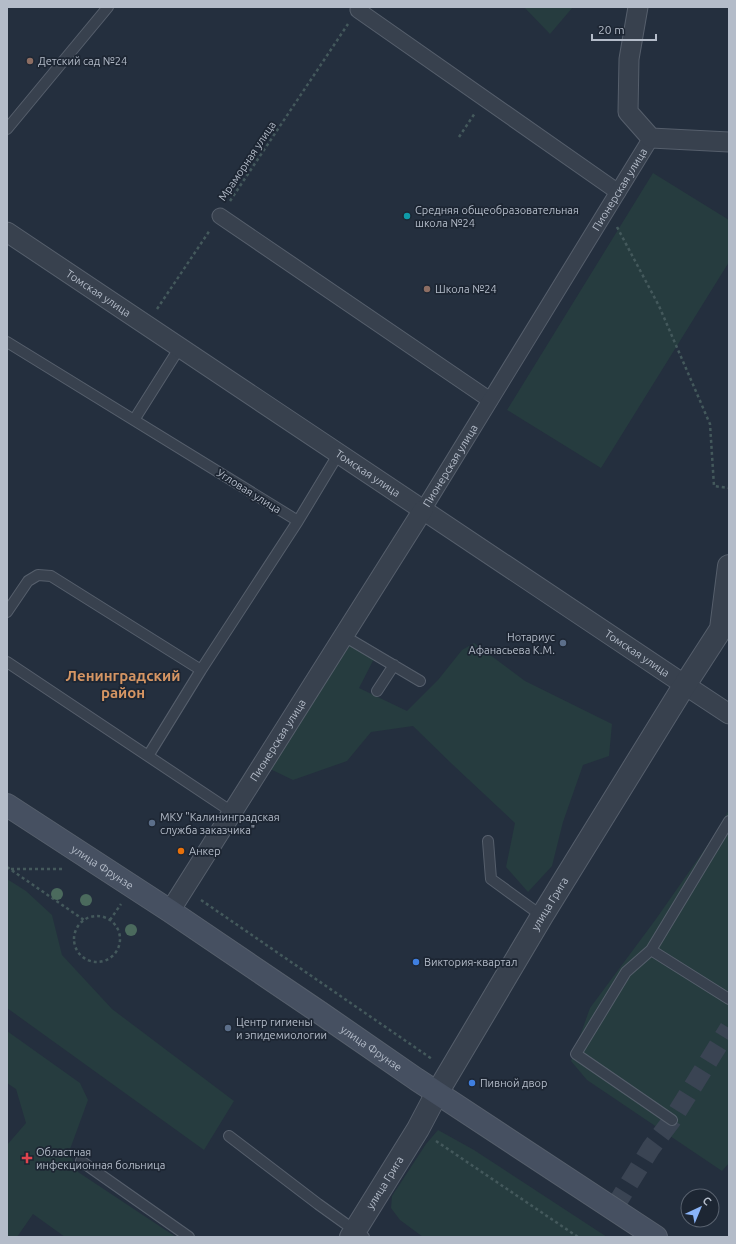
<svg xmlns="http://www.w3.org/2000/svg" width="736" height="1244" font-family="Ubuntu,sans-serif">
  <style>
    .green { fill: #263c3f }
    .lines { fill: none; stroke-linecap: round; stroke-linejoin: round }
    .minor-tunnel { stroke: #3a4453; stroke-width: 19; stroke-dasharray: 19 10; stroke-linecap: butt }
    .service-casing { stroke: #565f6c; stroke-width: 12 }
    .pedestrian-casing { stroke: #565f6c; stroke-width: 17 }
    .minor-casing { stroke: #565f6c; stroke-width: 21 }
    .tertiary-casing { stroke: #565f6c; stroke-width: 24 }
    .secondary-casing { stroke: #565f6c; stroke-width: 24 }
    .path { stroke: #44595c; stroke-width: 2.5; stroke-dasharray: 3 3; stroke-linecap: butt }
    .service { stroke: #38414e; stroke-width: 10 }
    .pedestrian { stroke: #38414e; stroke-width: 15 }
    .minor { stroke: #38414e; stroke-width: 19 }
    .tertiary { stroke: #38414e; stroke-width: 22 }
    .secondary { stroke: #465061; stroke-width: 22 }
    .tree { fill: #4b6a5d }
    .education-dot { fill: #8d6e63; stroke: #1d2633; stroke-width: 1.5 }
    .culture-dot { fill: #0f9aa8; stroke: #1d2633; stroke-width: 1.5 }
    .service-dot { fill: #5c6f8a; stroke: #1d2633; stroke-width: 1.5 }
    .food-dot { fill: #e8710a; stroke: #1d2633; stroke-width: 1.5 }
    .shop-dot { fill: #3f7fe0; stroke: #1d2633; stroke-width: 1.5 }
    .health-dot { fill: #e0444e; stroke: #1d2633; stroke-width: 1.5 }
    .labels { text-anchor: middle; dominant-baseline: central; stroke-width: 3.5; stroke-linejoin: round; paint-order: stroke }
    .poi-label { font-size: 11px; fill: #b4bcc9; stroke: #1d2633; text-anchor: start }
    .street-label { font-size: 11px; fill: #b4bcc9; stroke: #1d2633 }
    .district-label { font-size: 15px; font-weight: bold; fill: #d59563; stroke: #1d2633 }
  </style>
  <rect width="100%" height="100%" fill="#242f3e"/>
  <path class="green" d="M524,7H573L550,34Z
    M653,173L729,220V262L601,468L507,410Z
    M354,639L377,653L359,688L407,711L438,680L462,650L474,643L525,681L612,724L609,756L583,765L563,822L552,866L528,892L506,867L515,823L452,764L413,726L371,732L347,761L293,780L268,768Z
    M729,810V1163L722,1171L587,1080L571,1061L590,1008L656,919L712,839Z
    M7,879L26,891L52,915L62,955L112,1009L234,1101L204,1150L7,1008Z
    M7,1031L80,1083L88,1100L69,1152L78,1172L176,1237H65L33,1214L17,1237H7V1145L26,1123L16,1089L7,1083Z
    M438,1130L474,1150L607,1237H423L400,1220L391,1208L392,1196L426,1144Z"/>
  <g class="lines">
    <path class="minor-tunnel" d="M614,1208L651,1148L672,1120L729,1028"/>
    <defs>
      <path id="service" d="M7,129L108,7
        M7,342L298,521L339,453
        M134,420L180,347
        M7,612L28,581L38,575L51,576L201,670
        M344,636L420,681
        M7,662L232,812
        M377,691L394,665
        M148,756L201,670L298,521
        M729,821L651,950L729,999
        M488,841L491,879L542,916
        M651,950L626,972L576,1054L672,1120
        M229,1136L318,1204L364,1237
        M81,1161L189,1237"/>
      <g id="pedestrian">
        <path d="M358,10L618,192"/>
        <path d="M220,216L490,400"/>
        <path id="s1" d="M423,510L651,138"/>
      </g>
      <g id="minor">
        <path d="M638,7L629,59L628,112L651,138L729,142"/>
        <path id="s2" d="M7,232L685,685L729,714"/>
        <path id="s3" d="M170,911L423,510"/>
      </g>
      <g id="tertiary">
        <path id="s4" d="M351,1237L418,1129L437,1093L542,916L679,694L721,629L729,566"/>
      </g>
      <g id="secondary">
        <path id="s5" d="M7,805L170,911L319,1012L416,1079L656,1237"/>
      </g>
    </defs>
    <use href="#service" class="service-casing"/>
    <use href="#pedestrian" class="pedestrian-casing"/>
    <use href="#minor" class="minor-casing"/>
    <use href="#tertiary" class="tertiary-casing"/>
    <use href="#secondary" class="secondary-casing"/>
    <path class="path" d="M459,137L475,113
      M230,201L348,24
      M617,227L659,306L710,424L714,486L729,488
      M157,309L210,230
      M7,867L84,920
      M11,869H64
      M201,900L432,1059
      M74 939a23 23 0 1 1 46 0a23 23 0 1 1-46 0Z
      M110,920L121,904
      M436,1141L578,1237"/>
    <use href="#service" class="service"/>
    <use href="#pedestrian" class="pedestrian"/>
    <use href="#minor" class="minor"/>
    <use href="#tertiary" class="tertiary"/>
    <use href="#secondary" class="secondary"/>
  </g>
  <g class="tree">
    <circle cx="57" cy="894" r="6"/>
    <circle cx="86" cy="900" r="6"/>
    <circle cx="131" cy="930" r="6"/>
  </g>
  <g class="education-dot">
    <circle cx="30" cy="61" r="4"/>
    <circle cx="427" cy="289" r="4"/>
  </g>
  <circle class="culture-dot" cx="407" cy="216" r="4"/>
  <g class="service-dot">
    <circle cx="563" cy="643" r="4"/>
    <circle cx="152" cy="823" r="4"/>
    <circle cx="228" cy="1028" r="4"/>
  </g>
  <circle class="food-dot" cx="181" cy="851" r="4"/>
  <g class="shop-dot">
    <circle cx="416" cy="962" r="4"/>
    <circle cx="472" cy="1083" r="4"/>
  </g>
  <path class="health-dot" d="M25 1152h4v4h4v4h-4v4h-4v-4h-4v-4h4z"/>
  <g class="labels">
    <g class="poi-label">
      <text x="38" y="61">Детский сад №24</text>
      <text x="415" y="210">Средняя общеобразовательная<tspan x="415" dy="13">школа №24</tspan></text>
      <text x="435" y="289">Школа №24</text>
      <text x="555" y="637" text-anchor="end">Нотариус<tspan x="555" dy="13">Афанасьева К.М.</tspan></text>
      <text x="160" y="817">МКУ "Калининградская<tspan x="160" dy="13">служба заказчика"</tspan></text>
      <text x="189" y="851">Анкер</text>
      <text x="424" y="962">Виктория-квартал</text>
      <text x="236" y="1022">Центр гигиены<tspan x="236" dy="13">и эпидемиологии</tspan></text>
      <text x="480" y="1083">Пивной двор</text>
      <text x="36" y="1152">Областная<tspan x="36" dy="13">инфекционная больница</tspan></text>
    </g>
    <g class="street-label">
      <text transform="translate(247 161) rotate(-56)">Мраморная улица</text>
      <text stroke="none"><textPath href="#s1" startOffset="376">Пионерская улица</textPath></text>
      <text stroke="none"><textPath href="#s2" startOffset="110">Томская улица</textPath></text>
      <text stroke="none"><textPath href="#s1" startOffset="52">Пионерская улица</textPath></text>
      <text stroke="none"><textPath href="#s2" startOffset="434">Томская улица</textPath></text>
      <text transform="translate(249 491) rotate(32)">Угловая улица</text>
      <text stroke="none"><textPath href="#s2" startOffset="758">Томская улица</textPath></text>
      <text stroke="none"><textPath href="#s3" startOffset="202">Пионерская улица</textPath></text>
      <text stroke="none"><textPath href="#s5" startOffset="114">улица Фрунзе</textPath></text>
      <text stroke="none"><textPath href="#s4" startOffset="388">улица Грига</textPath></text>
      <text stroke="none"><textPath href="#s5" startOffset="438">улица Фрунзе</textPath></text>
      <text stroke="none"><textPath href="#s4" startOffset="64">улица Грига</textPath></text>
    </g>
    <g class="district-label">
      <text x="123" y="675">Ленинградский<tspan x="123" dy="17">район</tspan></text>
    </g>
  </g>
  <rect width="736" height="1244" fill="none" stroke="#b4bcc9" stroke-width="16"/>
  <g transform="translate(700 1208) rotate(44)"><circle r="19" fill="#1d2633" stroke="#59626f"/>
  <path d="M0-3L7 15L0 10L-7 15Z" fill="#8ab4f8"/>
  <text y="-6" font-size="11" font-weight="bold" text-anchor="middle" fill="#b4bcc9">С</text>
  </g>
  <path d="M592 34v6h64v-6" fill="none" stroke="#b4bcc9" stroke-width="2"/>
  <text x="598" y="34" font-size="12" fill="#b4bcc9" stroke="#1d2633" stroke-width="3" paint-order="stroke">20 m</text>
</svg>
